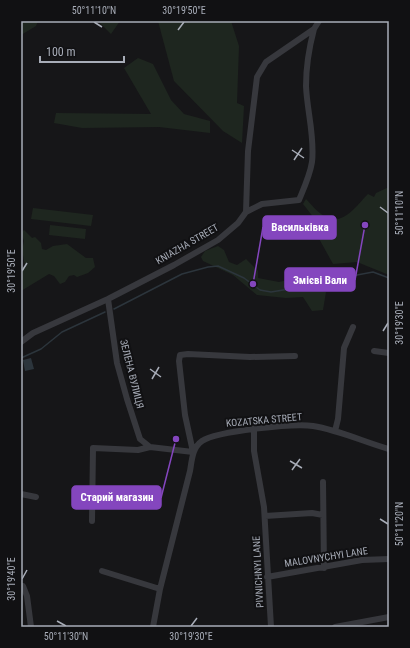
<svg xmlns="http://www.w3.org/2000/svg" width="410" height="648" font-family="'Roboto Condensed',sans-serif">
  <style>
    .green { fill: #1e261f }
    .water { fill: #2c353c }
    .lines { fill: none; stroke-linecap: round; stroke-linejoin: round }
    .stream { stroke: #2c353c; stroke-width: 1.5 }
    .street { stroke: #37383d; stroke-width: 6 }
    .ticks { fill: none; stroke: #a8adb8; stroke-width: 1.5 }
    .labels { text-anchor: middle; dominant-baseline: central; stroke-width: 4; stroke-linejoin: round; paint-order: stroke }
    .street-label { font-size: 10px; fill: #a8adb8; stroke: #111113 }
    .leader { fill: none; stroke: #8446be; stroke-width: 1.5 }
    .callout-dot { fill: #8446be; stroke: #111113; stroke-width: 1.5 }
    .callout { fill: #8446be; stroke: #8446be; stroke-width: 1.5 }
    .callout-label { font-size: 11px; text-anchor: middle; font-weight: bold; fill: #fff }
    .neatline { fill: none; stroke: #a8adb8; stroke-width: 1.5 }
    .ticks-label { font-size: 10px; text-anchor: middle; fill: #a8adb8 }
  </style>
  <rect width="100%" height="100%" fill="#161618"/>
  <path class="green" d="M21,21H38L36,26L21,35Z
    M98,21H120L111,34Z
    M158,21H231L239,46L237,103L244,106L242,143L223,131L174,81Z
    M138,58L153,64L171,100L184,114L210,121V133L159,127L82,128L54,123L56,113L151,114L124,68Z
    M389,187V275L357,262L333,264L317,235L312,231L314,218L303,204L306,199C311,204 317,212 324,216C342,228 357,205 368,194L374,197L376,193Z
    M33,208L93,215L91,226L31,219Z
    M50,225L86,229L85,239L49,235Z
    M24,230L32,238L35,237L41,243L42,249L46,250L53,246L67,244L86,258H93L95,267L88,273L77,277L74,275L69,276L65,282L60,284L54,276L49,274L21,291V267L25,266L22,250L24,241L21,233Z
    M218,246L224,250L229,262L237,265L246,259L258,271V278L279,282L304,276L310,278L314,290L326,292L323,310L312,311L303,297L286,298L257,295L233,275L203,261L201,257L205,251Z"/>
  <path class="water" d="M31,358L34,369L25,371L23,360Z"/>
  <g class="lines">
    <path class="stream" d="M114,309L182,274L208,267L218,266L244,278L260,290L271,292L314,285L328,280L342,282L357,275L373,272L389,278
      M21,358L41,349L62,332L105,312"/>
    <path class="street" d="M246,212L262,204L299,200C304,188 310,175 312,162C315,137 307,111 306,86C306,67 309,48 314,29
      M108,299L117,363L127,399L140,439L150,447
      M21,342L33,333L108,299L174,265L218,240L238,223L246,212L248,151L257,77L266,62L314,29L319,21
      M374,351L389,353
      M254,428V451L264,507L271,627
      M335,431L338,419L344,348L353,327
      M323,482L324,568
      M21,494L36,497
      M265,516L312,513L323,515
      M92,521L93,448L138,450L150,447L193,452L185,415L179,361L180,355L188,354L250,357L295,356
      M102,571L160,589
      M267,577L362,560L389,559
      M21,586H23L27,596L31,627
      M153,627L160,589L190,471C192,460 192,448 202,441C216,431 295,423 313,426C339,430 364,442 389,449
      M335,627L389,617"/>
  </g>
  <path class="ticks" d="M94,22L102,27M178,30L184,22M292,150L304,158M294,160L302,148M380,207L388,213M22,271L27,263M383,331L388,323M150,369L161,377M152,379L159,367M290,461L302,468M292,470L300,459M380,519L388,524M22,579L27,570M57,621L66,626M191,626L197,618"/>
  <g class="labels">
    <g class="street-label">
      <text transform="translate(187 244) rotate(-30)">KNIAZHA STREET</text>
      <text transform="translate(132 374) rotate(76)">ЗЕЛЕНА ВУЛИЦЯ</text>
      <text transform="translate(264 420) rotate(-5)">KOZATSKA STREET</text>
      <text transform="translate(326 557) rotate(-9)">MALOVNYCHYI LANE</text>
      <text transform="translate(258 572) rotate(-93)">PIVNICHNYI LANE</text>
    </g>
  </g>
  <path class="leader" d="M253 284L263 227M365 225L355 280M176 439L161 498"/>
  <g class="callout-dot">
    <circle cx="253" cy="284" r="4"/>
    <circle cx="365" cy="225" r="4"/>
    <circle cx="176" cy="439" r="4"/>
  </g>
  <g class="callout">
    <rect x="263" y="216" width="73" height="23" rx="4"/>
    <rect x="285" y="268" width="70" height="23" rx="4"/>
    <rect x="72" y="486" width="89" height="23" rx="4"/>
  </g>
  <g class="callout-label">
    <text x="300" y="231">Васильківка</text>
    <text x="320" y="284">Змієві Вали</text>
    <text x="117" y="501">Старий магазин</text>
  </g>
  <rect width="410" height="648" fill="none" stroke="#111113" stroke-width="44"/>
  <path d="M40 56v6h84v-6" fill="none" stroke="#a8adb8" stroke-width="2"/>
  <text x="46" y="56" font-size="12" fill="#a8adb8" stroke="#111113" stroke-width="3" paint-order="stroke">100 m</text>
  <rect x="22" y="22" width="366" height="604" class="neatline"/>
  <g class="ticks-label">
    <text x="94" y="14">50°11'10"N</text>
    <text x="184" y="14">30°19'50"E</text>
    <text transform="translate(399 213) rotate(-90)" y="4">50°11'10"N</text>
    <text transform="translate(11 271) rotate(-90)" y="4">30°19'50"E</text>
    <text transform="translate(399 323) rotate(-90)" y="4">30°19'30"E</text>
    <text transform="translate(399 524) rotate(-90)" y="4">50°11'20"N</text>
    <text transform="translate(11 579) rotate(-90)" y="4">30°19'40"E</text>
    <text x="66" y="640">50°11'30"N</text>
    <text x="191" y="640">30°19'30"E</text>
  </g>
</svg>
